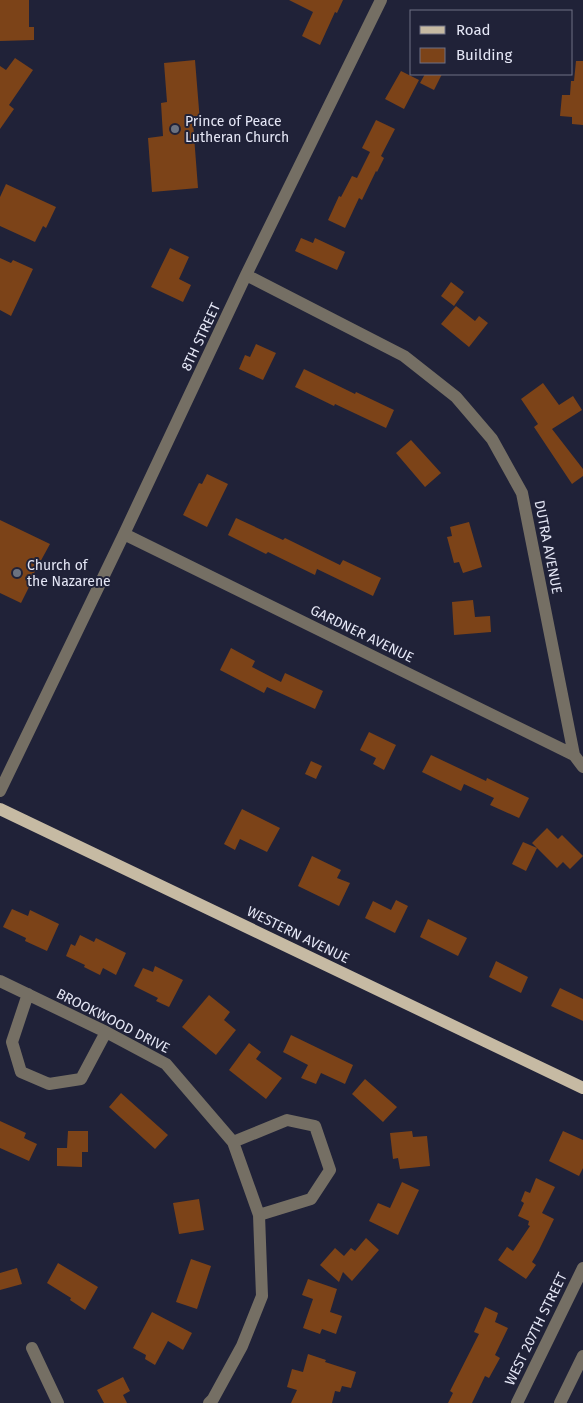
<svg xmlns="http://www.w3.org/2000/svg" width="583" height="1403" font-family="'Fira Sans',sans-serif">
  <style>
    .building { fill: #7c4318 }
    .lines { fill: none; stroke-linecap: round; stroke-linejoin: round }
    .minor { stroke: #756f64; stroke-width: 12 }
    .major { stroke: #c6baa3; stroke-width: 12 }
    .worship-dot { fill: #6b7280; stroke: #202238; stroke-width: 2 }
    .labels { text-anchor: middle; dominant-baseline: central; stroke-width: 4; stroke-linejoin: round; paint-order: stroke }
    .poi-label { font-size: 14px; fill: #e5e7f6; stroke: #202238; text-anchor: start }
    .street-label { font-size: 14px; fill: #e5e7f6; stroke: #202238 }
  </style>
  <rect width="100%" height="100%" fill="#202238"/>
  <path class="building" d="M0,0H29V27H34V40L0,41Z
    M289,0H343L337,13L335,12L320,45L302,36L313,12Z
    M15,58L33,70L9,105L14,109L0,129V66L6,70Z
    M195,60L200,122L193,123L198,188L152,192L148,138L163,136L161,103L167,102L164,63Z
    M576,61H583V125L572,124V117L560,116L562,95H570L571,81H574Z
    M401,71L419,80L404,109L385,99Z
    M425,74H442L434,90L420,83Z
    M376,120L395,129L381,156L384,158L377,172L376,171L362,200L359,198L345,228L328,220L339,196L341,197L352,176L357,178L370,152L362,148Z
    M6,184L56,207L46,228L43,226L35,242L0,226V197Z
    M301,238L313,243L315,238L345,252L337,270L295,251Z
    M170,248L189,257L179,279L191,285L183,302L151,287Z
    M0,258L11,263L13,260L33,269L11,316L0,310Z
    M451,282L464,292L454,306L441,296Z
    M456,306L475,321L479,316L488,323L469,347L441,324Z
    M256,344L276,353L263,380L239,369L245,355L250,357Z
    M304,369L355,394L356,392L394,410L386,428L335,404L334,406L295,387Z
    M543,383L559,405L573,396L582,410L552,429L583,469V476L572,484L534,427L538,424L521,399Z
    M411,440L441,473L425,487L396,453Z
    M207,474L228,484L207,527L183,515L199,483L202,484Z
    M236,518L283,540L285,538L340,565L343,560L381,578L373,596L317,569L315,575L268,552L266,554L228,535Z
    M0,520L50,544L27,586L29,587L21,603L0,593Z
    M469,522L482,567L463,573L459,562L454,563L447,537L452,536L450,527Z
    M473,600L475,617L490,616L491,632L454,635L452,602Z
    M231,648L255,661L252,667L281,682L285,673L323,691L315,709L267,687L264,693L220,670Z
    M369,732L396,745L384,770L373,764L376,758L360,750Z
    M431,755L486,781L487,778L529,798L519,818L490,805L494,798L464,784L461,791L422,772Z
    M311,761L322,766L316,779L305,774Z
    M242,809L280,828L267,852L240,839L235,850L224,844Z
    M547,828L558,839L562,835L583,856L570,869L563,862L557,868L532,843Z
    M523,842L537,848L526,871L512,864Z
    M312,856L341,870L337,878L350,883L339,906L298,886Z
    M396,900L408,906L395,933L365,918L373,901L391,910Z
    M12,909L28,916L30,910L59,924L47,951L25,941L26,938L3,927Z
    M428,919L467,938L458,956L420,937Z
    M80,935L94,942L96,938L126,953L116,975L103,968L100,975L84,967L85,965L66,956L71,944L75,946Z
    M496,961L528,977L521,993L489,977Z
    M155,966L183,980L169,1007L156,1001L158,998L134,986L143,968L153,972Z
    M560,988L583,999V1021L551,1006Z
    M209,995L230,1012L224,1020L236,1030L216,1055L182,1027Z
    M291,1035L353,1065L345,1084L321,1073L316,1084L301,1078L308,1065L283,1052Z
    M249,1043L261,1052L256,1059L282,1078L266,1099L229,1070Z
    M365,1079L397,1107L383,1122L352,1094Z
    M121,1093L168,1135L155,1149L109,1107Z
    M0,1121L26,1133L24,1138L37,1144L29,1161L0,1148Z
    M68,1131H88V1152H82V1167L57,1166V1148H67Z
    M412,1131L413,1137L427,1136L430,1166L400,1169L398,1158L393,1159L390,1133Z
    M563,1131L583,1140V1168L579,1176L549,1161Z
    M536,1178L555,1187L542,1213L554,1219L539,1250L532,1262L536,1265L526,1279L498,1260L507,1247L513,1251L530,1226L528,1225L529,1221L518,1216L524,1203L521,1201L525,1191L530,1193Z
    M402,1182L419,1190L398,1235L369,1221L378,1203L390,1208Z
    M199,1199L204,1230L179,1234L173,1203Z
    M366,1238L379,1250L352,1281L343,1272L339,1282L320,1265L335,1248L344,1256L351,1248L355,1251Z
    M191,1259L211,1266L197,1309L176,1302Z
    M58,1263L98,1287L85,1310L70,1300L71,1298L47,1283Z
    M17,1268L22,1284L0,1290V1273Z
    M308,1279L337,1289L330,1312L342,1316L336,1334L322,1329L320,1334L303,1328L313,1299L302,1295Z
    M485,1307L498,1313L495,1322L508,1328L495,1355L500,1358L489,1378L485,1376L472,1403H448L453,1393L450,1391L479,1334L474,1332Z
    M152,1312L192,1333L183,1350L168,1341L155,1365L145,1359L146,1355L133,1348Z
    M308,1354L326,1360L325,1362L356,1372L351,1388L342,1386L340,1392L335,1391L332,1403H291L297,1390L287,1387L292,1369L303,1372Z
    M123,1377L130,1391L123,1395L127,1403H104L97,1390Z"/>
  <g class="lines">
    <path class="minor" d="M246,275L404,356L456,397L492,439L522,493L574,755
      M124,534L574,755L583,767
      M0,791L124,534L246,275L381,0
      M0,981L106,1032L166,1064L233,1142L259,1215L262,1296L242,1346L213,1399L209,1403
      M28,994L12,1042L21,1072L49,1084L81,1079L106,1032
      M233,1142L287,1120L315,1126L330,1170L311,1199L259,1215
      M32,1348L58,1403
      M517,1403L583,1268
      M560,1403L583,1356"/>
    <path class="major" d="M0,809L583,1088"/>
  </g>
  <g class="worship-dot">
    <circle cx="175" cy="129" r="5"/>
    <circle cx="17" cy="573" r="5"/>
  </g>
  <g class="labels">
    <g class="poi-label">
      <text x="185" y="121">Prince of Peace<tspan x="185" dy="16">Lutheran Church</tspan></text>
      <text x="27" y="565">Church of<tspan x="27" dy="16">the Nazarene</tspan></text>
    </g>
    <g class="street-label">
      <text transform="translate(201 337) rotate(-65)">8TH STREET</text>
      <text transform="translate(548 547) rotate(79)">DUTRA AVENUE</text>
      <text transform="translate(362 634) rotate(26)">GARDNER AVENUE</text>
      <text transform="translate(298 935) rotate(26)">WESTERN AVENUE</text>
      <text transform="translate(113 1021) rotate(27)">BROOKWOOD DRIVE</text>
      <text transform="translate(536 1329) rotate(-64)">WEST 207TH STREET</text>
    </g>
  </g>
  <rect x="410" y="10" width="162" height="65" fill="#202238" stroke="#6f7184"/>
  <rect x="420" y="26" width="25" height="8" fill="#c6baa3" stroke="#6f7184"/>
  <text x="456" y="35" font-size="15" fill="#e5e7f6">Road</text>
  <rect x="420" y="48" width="25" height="15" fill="#7c4318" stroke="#6f7184"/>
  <text x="456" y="60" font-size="15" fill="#e5e7f6">Building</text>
</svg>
